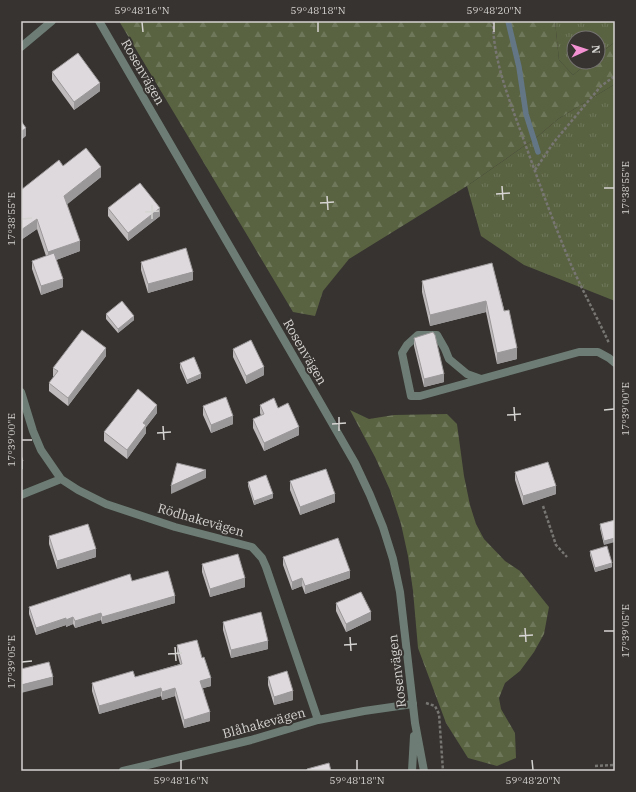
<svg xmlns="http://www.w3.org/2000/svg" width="636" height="792" font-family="'IBM Plex Serif',serif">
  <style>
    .grass { fill: url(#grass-tufts) }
    .forest { fill: url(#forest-firs) }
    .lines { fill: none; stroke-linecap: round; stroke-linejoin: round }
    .stream { stroke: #637686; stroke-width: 5.5 }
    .path { stroke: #787673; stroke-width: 2.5; stroke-dasharray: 3 2; stroke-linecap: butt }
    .minor { stroke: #6d7d75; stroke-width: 8 }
    .tertiary { stroke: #6d7d75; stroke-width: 8 }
    .wall { fill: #bfbbbd }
    .shaded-wall { fill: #9b989a }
    .building { fill: #ded9dc; stroke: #9b989a }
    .ticks { fill: none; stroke: #d6d4d2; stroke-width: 1.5 }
    .labels { text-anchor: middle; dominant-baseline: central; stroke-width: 4; stroke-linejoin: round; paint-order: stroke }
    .street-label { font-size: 13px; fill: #d6d4d2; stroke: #363330 }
    .neatline { fill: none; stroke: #d6d4d2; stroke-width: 1.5 }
    .ticks-label { font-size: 10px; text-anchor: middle; fill: #d6d4d2 }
  </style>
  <defs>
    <pattern id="grass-tufts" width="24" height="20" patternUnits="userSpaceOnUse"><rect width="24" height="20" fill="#596241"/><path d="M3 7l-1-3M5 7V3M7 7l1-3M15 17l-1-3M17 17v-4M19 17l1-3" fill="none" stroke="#70785c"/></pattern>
    <pattern id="forest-firs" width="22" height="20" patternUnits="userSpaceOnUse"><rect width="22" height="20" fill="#596241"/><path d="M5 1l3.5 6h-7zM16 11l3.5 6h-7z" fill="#70785c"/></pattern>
  </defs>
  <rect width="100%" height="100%" fill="#363330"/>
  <path class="grass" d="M555,21H615V42L598,55V38H574V62H589L573,75L559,60Z
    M615,84V301L524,265L481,236L467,186L537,137L558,119Z"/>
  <path class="forest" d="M119,21H555L559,60L573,75L589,62H598V55L615,42V84L558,119L537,137L467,186L349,259L323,291L315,316L293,312Z
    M350,410L369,419L394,415L447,414L457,424L464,476L470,505L476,524L484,539L505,561L520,571L549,607L544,634L534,652L520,671L505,683L499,698L501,709L515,733L516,758L497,766L468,758L446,723L418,648L413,591L408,556L401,524L390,490L375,457Z"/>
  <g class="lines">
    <path class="stream" d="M508,21L519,67L526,114L538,152"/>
    <path class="path" d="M493,21C493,60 509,99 522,135C537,177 552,219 569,260C581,288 596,315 609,343
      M535,170L554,142L601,86L615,76
      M543,506L556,545L567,557
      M426,703L435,706L439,714L443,771
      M595,766L615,765"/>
    <path class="minor" d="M21,47L52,21
      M481,379L467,374L449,359L445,349L437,335H418L407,345L402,353L411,396H420L579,352H598L609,358L615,363
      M21,392L33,431L41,450L61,479L78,490L106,504L175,527L252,547L262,558L266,567L318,720
      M21,495L61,479
      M123,771L251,740L318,720L364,711L413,704"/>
    <path class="tertiary" d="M99,21L317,397L355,463L370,495L383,527L393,559L400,592L415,723L424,771
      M412,771L414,736"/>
  </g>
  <path class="wall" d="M52,72L100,91L74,110L52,80Z
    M63,166L101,177L67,204L80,251L56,260L63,287L41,295L32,269V261L46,256L37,229L21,240V190Z
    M108,208L160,216L128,241L108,216Z
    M141,262L193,280L148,293L141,270Z
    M492,263L517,359L497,364L486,312L430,326L422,292V281Z
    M106,314L134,320L118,333L106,319Z
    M414,338L444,382L424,387L414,346Z
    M233,349L264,375L246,384L233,357Z
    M106,356L68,406L49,391V383L54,376H53V368Z
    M180,363L201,378L187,384L180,368Z
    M260,405L278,408L299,435L264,451L253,428V419L261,416L260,413Z
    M203,406L233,424L211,433L203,415Z
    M157,413L146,427V433L127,459L104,441V432Z
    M515,472L556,494L523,505L515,480Z
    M290,481L335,502L300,515L290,490Z
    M248,482L273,498L254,505L248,486Z
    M615,520L604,545L600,528V524Z
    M49,536L96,557L57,569L49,544Z
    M590,551L612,567L595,572L590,555Z
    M283,557L350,578L305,594L302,586L292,590L283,565Z
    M202,564L245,587L210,597L202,572Z
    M132,581L175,603L102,624L101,620L75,628L73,624L66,627V625L36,635L29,614V607Z
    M336,603L371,620L346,632L336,611Z
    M223,622L268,649L231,658L223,630Z
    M177,645L211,686L203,688L210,721L184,728L175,696L162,700L161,696L99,714L92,691V683L135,677L180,664L177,653Z
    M268,677L293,700L274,705L268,685Z"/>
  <path class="shaded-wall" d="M100,83V91L74,110V102Z
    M26,128V136L21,140V132Z
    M101,167V177L64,207V196Z
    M160,208V216L128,241V233Z
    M37,219V229L21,240V230Z
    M80,241V251L48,263V252Z
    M193,272V280L148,293V284Z
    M63,279V287L41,295V286Z
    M486,301V312L430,326V315Z
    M134,316V320L118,333V329Z
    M106,348V356L68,406V398Z
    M517,348V359L497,364V353Z
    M264,367V375L246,384V376Z
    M201,374V378L187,384V380Z
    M444,374V382L424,387V379Z
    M157,405V413L146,427V433L127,459V450L143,423Z
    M233,416V424L211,433V425Z
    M299,427V435L264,451V443Z
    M23,461V469L21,470V462Z
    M206,470V478L171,494V486Z
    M556,486V494L523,505V496Z
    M273,494V498L254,505V501Z
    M335,494V502L300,515V507Z
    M615,538V542L604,545V541Z
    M96,549V557L57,569V561Z
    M612,563V567L595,572V568Z
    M350,571V578L305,594V586Z
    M245,578V587L210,597V589Z
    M302,578V586L292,590V582Z
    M175,596V603L102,624V617Z
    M371,612V620L346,632V624Z
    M101,613V620L75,628V621Z
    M73,617V624L66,627V620Z
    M66,618V625L36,635V628Z
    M268,641V649L231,658V650Z
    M53,677V685L21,693V685Z
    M211,678V686L200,689V681Z
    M161,688V696L99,714V706Z
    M175,688V696L162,700V692Z
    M293,691V700L274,705V697Z
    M210,712V721L184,728V720Z"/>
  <path class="building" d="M78,53L100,83L74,102L52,72Z
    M21,121L26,128L21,132Z
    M86,148L101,167L64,196L80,241L48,252L37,219L21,230V190L59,160L63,166Z
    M140,183L160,208L128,233L108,208Z
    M186,248L193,272L148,284L141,262Z
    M54,253L63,279L41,286L32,261Z
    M492,263L504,311L509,310L517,348L497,353L486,301L430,315L422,281Z
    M122,301L134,316L118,329L106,314Z
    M82,330L106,348L68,398L49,383L58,371L53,368Z
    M433,332L435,335L444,374L424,379L414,338Z
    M251,340L264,367L246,376L233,349Z
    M194,357L201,374L187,380L180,363Z
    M138,389L157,405L143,423L146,425L127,450L104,432Z
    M226,397L233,416L211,425L203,406Z
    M274,398L278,408L288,403L299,427L264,443L253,419L264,414L260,405Z
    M21,455L23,461L21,462Z
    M548,462L556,486L523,496L515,472Z
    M177,463L206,470L171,486Z
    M326,469L335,494L300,507L290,481Z
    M266,475L273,494L254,501L248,482Z
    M615,520V538L604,541L600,524Z
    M88,524L96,549L57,561L49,536Z
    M338,538L350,571L305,586L302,578L292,582L283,557Z
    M607,546L612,563L595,568L590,551Z
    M238,554L245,578L210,589L202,564Z
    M168,571L175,596L102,617L101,613L75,621L73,617L66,620V618L36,628L29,607L130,574L132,581Z
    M361,592L371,612L346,624L336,603Z
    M261,612L268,641L231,650L223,622Z
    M197,640L202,658L204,657L211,678L200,681L210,712L184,720L175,688L162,692L161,688L99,706L92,683L133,671L135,677L182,664L177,645Z
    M49,662L53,677L21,685V669Z
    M287,671L293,691L274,697L268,677Z
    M329,763L331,771H307V769Z"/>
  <path class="ticks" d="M142,22L143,32M318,22V32M494,22V32M502,186L503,200M604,188H614M496,194L510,193M327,196L328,210M320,203L334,202M152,205V219M145,212L159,211M22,219L32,218M514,407L515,421M604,410L614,409M507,415L521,414M339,417V431M332,424L346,423M163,426L164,440M157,433L171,432M22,440H32M525,628L526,642M604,631H614M519,636L533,635M350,637L351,651M344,645L357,644M175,647L176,661M168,654L182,653M22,662L32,661M181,760V770M357,760V770M532,760L533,770"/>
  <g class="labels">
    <g class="street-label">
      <text transform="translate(143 72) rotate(60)">Rosenvägen</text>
      <text transform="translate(305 352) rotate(60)">Rosenvägen</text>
      <text transform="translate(201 520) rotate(16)">Rödhakevägen</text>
      <text transform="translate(397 671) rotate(-97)">Rosenvägen</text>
      <text transform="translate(264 723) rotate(-15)">Blåhakevägen</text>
    </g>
  </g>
  <rect width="636" height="792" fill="none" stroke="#363330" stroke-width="44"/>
  <g transform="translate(586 50) rotate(87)"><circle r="19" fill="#363330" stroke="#767371"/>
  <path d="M0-3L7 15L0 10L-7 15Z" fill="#f491d3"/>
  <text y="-6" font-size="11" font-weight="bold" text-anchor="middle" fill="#d6d4d2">N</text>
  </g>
  <rect x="22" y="22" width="592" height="748" class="neatline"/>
  <g class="ticks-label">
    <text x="142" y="14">59°48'16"N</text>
    <text x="318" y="14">59°48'18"N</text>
    <text x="494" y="14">59°48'20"N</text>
    <text transform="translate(625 188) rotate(-90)" y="4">17°38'55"E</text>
    <text transform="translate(11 219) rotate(-90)" y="4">17°38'55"E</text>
    <text transform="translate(625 409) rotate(-90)" y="4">17°39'00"E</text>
    <text transform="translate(11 440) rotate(-90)" y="4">17°39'00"E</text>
    <text transform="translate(625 631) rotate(-90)" y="4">17°39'05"E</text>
    <text transform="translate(11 662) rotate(-90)" y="4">17°39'05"E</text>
    <text x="181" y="784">59°48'16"N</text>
    <text x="357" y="784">59°48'18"N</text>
    <text x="533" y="784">59°48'20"N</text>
  </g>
</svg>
